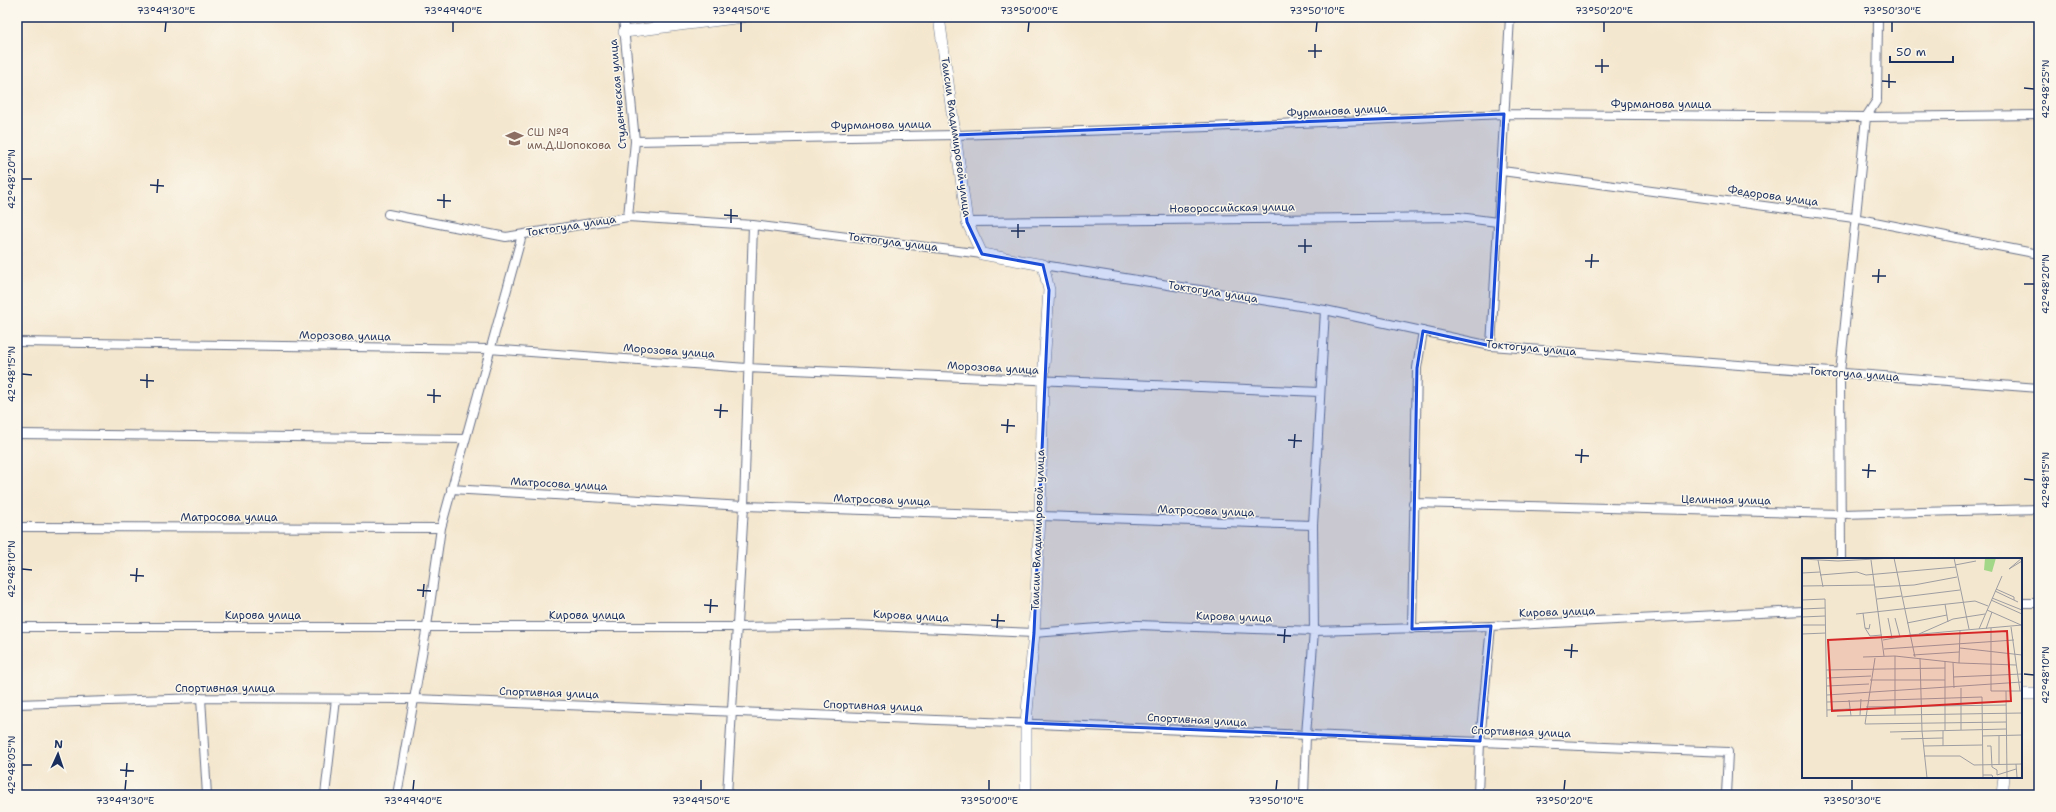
<svg xmlns="http://www.w3.org/2000/svg" width="2056" height="812" font-family="'Shantell Sans',sans-serif">
  <style>
    .lines { fill: none; stroke-linecap: round; stroke-linejoin: round }
    .street-casing { stroke: #676f86; stroke-width: 10 }
    .secondary-casing { stroke: #676f86; stroke-width: 12 }
    .street { stroke: #fff; stroke-width: 8 }
    .secondary { stroke: #fff; stroke-width: 11 }
    .marked { fill: #1d4ed8; fill-opacity: 0.2; stroke: #1d4ed8; stroke-width: 3; stroke-linejoin: round }
    .ticks { fill: none; stroke: #1b2f5e; stroke-width: 1.5 }
    .labels { text-anchor: middle; dominant-baseline: central; stroke-width: 3; stroke-linejoin: round; paint-order: stroke }
    .street-label { font-size: 11px; fill: #1b2f5e; stroke: #fbf7ec }
    .education-label { font-size: 11px; fill: #785e54; stroke: #fbf7ec; text-anchor: start }
    .inset-road { fill: none; stroke: #9d9da2; stroke-width: 1 }
    .view { fill: #d62828; fill-opacity: 0.15; stroke: #d62828; stroke-width: 2 }
    .inset-edge { fill: none; stroke: #1b2f5e; stroke-width: 2 }
    .neatline { fill: none; stroke: #1b2f5e; stroke-width: 1.5 }
    .ticks-label { font-size: 10px; text-anchor: middle; fill: #1b2f5e }
  </style>
  <rect width="100%" height="100%" fill="#fbf7ec"/>
  <filter id="ink" filterUnits="userSpaceOnUse"><feTurbulence type="fractalNoise" baseFrequency=".025" numOctaves="2"/><feDisplacementMap in="SourceGraphic" scale="8" xChannelSelector="R" yChannelSelector="G"/><feConvolveMatrix kernelMatrix="1 2 1 2 8 2 1 2 1" color-interpolation-filters="sRGB"/></filter>
  <filter id="wash" filterUnits="userSpaceOnUse"><feTurbulence type="fractalNoise" baseFrequency=".012" numOctaves="4" result="noise"/><feDisplacementMap in="SourceGraphic" scale="16" xChannelSelector="R" yChannelSelector="G"/><feGaussianBlur stdDeviation="0.9" result="paint"/><feColorMatrix in="noise" values="0 0 0 0 0 0 0 0 0 0 0 0 0 0 0 0 0 1.4 0 .05"/><feComposite in="paint" operator="in"/></filter>
  <g filter="url(#wash)">
    <rect width="100%" height="100%" fill="#f4e7cf"/>
  </g>
  <g filter="url(#ink)">
    <g class="lines">
      <defs>
        <path id="street" d="M623,17L635,141L628,217
          M635,141L955,135L1209,127L1504,114L1866,117L2039,115
          M1502,171L1854,218L2039,254
          M388,214L506,237L628,217L753,225L982,254
          M967,222L1459,217L1497,222
          M1043,265L1325,310L1491,346L2039,388
          M17,342L489,349L747,368L1320,392
          M1491,346L1510,17
          M17,434L465,439
          M451,489L744,506L1313,525
          M1413,503L1841,514L2039,509
          M17,527L441,528
          M1841,559L1840,373L1866,117L1877,100L1878,17
          M2021,603H2039
          M17,627H737L851,625L1034,633L1137,625L1314,631L1491,626L1803,611
          M1412,629L1417,368L1423,331
          M201,698L207,795
          M17,704L201,698L415,699L1728,752L1726,795
          M325,795L336,699
          M397,795L427,626L441,528L522,235
          M727,795L744,506L753,225
          M1304,795L1306,735L1314,631L1313,525L1325,310
          M1478,795L1480,741L1491,626"/>
        <path id="secondary" d="M939,17L967,222L982,254L1043,265L1049,290L1043,381L1040,516L1034,633L1026,723V795
          M624,32L743,17
          M2021,694H2039
          M2002,795L2004,777"/>
      </defs>
      <use href="#street" class="street-casing"/>
      <use href="#secondary" class="secondary-casing"/>
      <use href="#street" class="street"/>
      <use href="#secondary" class="secondary"/>
    </g>
  </g>
  <path class="marked" d="M1504,114L1491,346L1423,331L1417,368L1412,629L1491,626L1480,741L1026,723L1034,633L1049,290L1043,265L982,254L967,222L955,135Z"/>
  <path class="ticks" d="M165,32L166,22M453,32V22M741,32V22M1028,32L1029,22M1316,32L1317,22M1604,32V22M1892,32V22M1308,51H1322M1315,58V44M1595,66H1609M1602,73V59M1882,81L1896,82M1889,88V74M2024,88L2034,89M22,179H32M150,185L164,186M157,193L158,179M437,200L451,201M444,208V194M724,215L738,216M731,223V209M1011,231H1025M1018,238V224M1298,246H1312M1305,253V239M1585,261H1599M1591,268L1592,254M1872,276H1886M1878,283L1879,269M2024,284H2034M22,374L32,375M140,380L154,381M147,388V374M427,395L441,396M434,403V389M714,410L728,411M720,418L721,404M1001,425L1015,426M1007,433L1008,419M1288,440L1302,441M1294,448L1295,434M1575,455L1589,456M1581,463L1582,449M1862,470L1876,471M1868,478L1869,464M2024,479L2034,480M22,569L32,570M130,575L144,576M136,582L137,568M417,590L431,591M423,597L424,584M704,605L718,606M710,613L711,599M991,620L1005,621M997,628L998,614M1277,635L1291,636M1284,643L1285,629M1564,650L1578,651M1571,658L1572,644M2024,674L2034,675M22,765H32M120,770L134,771M126,777L127,763M125,790L126,780M413,790L414,780M701,790V780M989,790V780M1276,790L1277,780M1564,790L1565,780M1852,790V780"/>
  <defs>
    <symbol id="school-bare" viewBox="-9 -9 18 18"><path d="M0-5L7-2L0 1L-7-2ZM-4 1L0 2.5L4 1V4Q0 6-4 4Z" fill="#8d6e63" stroke="#fbf7ec" stroke-width="2.5" paint-order="stroke"/></symbol>
  </defs>
  <g fill-rule="evenodd">
    <use href="#school-bare" x="502" y="126" width="25" height="25"/>
  </g>
  <g class="labels">
    <g class="street-label">
      <text transform="translate(618 94) rotate(-95)">Студенческая улица</text>
      <text x="1661" y="104">Фурманова улица</text>
      <text transform="translate(1337 111) rotate(-3)">Фурманова улица</text>
      <text transform="translate(881 125) rotate(-1)">Фурманова улица</text>
      <text transform="translate(956 137) rotate(82)">Таисии Владимировой улица</text>
      <text transform="translate(1773 196) rotate(8)">Федорова улица</text>
      <text transform="translate(1232 208) rotate(-1)">Новороссийская улица</text>
      <text transform="translate(571 226) rotate(-9)">Токтогула улица</text>
      <text transform="translate(893 242) rotate(7)">Токтогула улица</text>
      <text transform="translate(1213 292) rotate(9)">Токтогула улица</text>
      <text transform="translate(345 336) rotate(1)">Морозова улица</text>
      <text transform="translate(1531 348) rotate(5)">Токтогула улица</text>
      <text transform="translate(669 351) rotate(4)">Морозова улица</text>
      <text transform="translate(993 368) rotate(3)">Морозова улица</text>
      <text transform="translate(1854 374) rotate(4)">Токтогула улица</text>
      <text transform="translate(559 484) rotate(3)">Матросова улица</text>
      <text transform="translate(882 500) rotate(2)">Матросова улица</text>
      <text transform="translate(1726 500) rotate(1)">Целинная улица</text>
      <text transform="translate(1206 511) rotate(2)">Матросова улица</text>
      <text x="229" y="517">Матросова улица</text>
      <text transform="translate(1038 530) rotate(-88)">Таисии Владимировой улица</text>
      <text transform="translate(1557 612) rotate(-2)">Кирова улица</text>
      <text x="263" y="615">Кирова улица</text>
      <text x="587" y="615">Кирова улица</text>
      <text transform="translate(911 616) rotate(3)">Кирова улица</text>
      <text transform="translate(1234 617) rotate(2)">Кирова улица</text>
      <text x="225" y="688">Спортивная улица</text>
      <text transform="translate(549 693) rotate(2)">Спортивная улица</text>
      <text transform="translate(873 706) rotate(2)">Спортивная улица</text>
      <text transform="translate(1197 720) rotate(3)">Спортивная улица</text>
      <text transform="translate(1521 732) rotate(2)">Спортивная улица</text>
    </g>
    <g class="education-label">
      <text x="527" y="132">СШ №9<tspan x="527" dy="13">им.Д.Шопокова</tspan></text>
    </g>
  </g>
  <g transform="translate(1802 558)">
    <rect width="220" height="220" fill="#f4e7cf"/>
    <path d="M183,0H194L190,14L182,12Z" fill="#a3d788"/>
    <path class="inset-road" d="M92,0L113,99M152,0L167,71M0,1L36,3L91,0M16,2L21,29M69,2L82,98M153,7L174,3M207,11L220,3M207,11L220,0M0,15L18,14M18,17L55,14L64,17L154,9M0,28L73,27M73,29L112,27L155,19M194,31L212,39V42M193,33L216,44M101,39L158,32M190,40L220,52M75,41L100,38M0,42L23,41L25,159M189,42L220,56M143,46L146,64M0,51L23,50M185,52L219,67M61,55L63,70L67,71L68,66M54,56L173,43L186,48M0,59L23,58M86,60L90,80M93,60L98,79M105,65L145,57M0,67H23M209,69L218,133M63,70L68,78L80,77M189,70V133H220M177,71L200,18M184,71L190,54M0,76L24,75M117,76L151,61L183,56M81,82L108,77L220,67M158,90L220,97M82,91L212,82M111,97L157,94M93,98V157M61,99L93,98L157,105L214,107M73,100L63,166L204,164M118,100L120,173L125,220M143,103V172M151,104L152,130M157,105L158,72M24,112L143,110M151,119L220,116M25,120L69,118M68,122H143M25,128L67,126M204,133L205,220M25,137L220,124M47,142L49,158M25,144L180,139L181,220M64,149L204,147M25,152L48,151M58,157L59,141M35,158L220,155M159,172V130M141,173V188M88,174L204,171M180,178L220,177M197,178V207M99,181L141,180M122,188L180,187M185,188H189L190,209L195,212V217L214,211M122,198H158L172,207L220,206M214,206L215,219M181,217H190L191,220"/>
    <path class="view" d="M205,73L209,143L30,153L26,82Z"/>
    <rect width="220" height="220" class="inset-edge"/>
  </g>
  <rect width="2056" height="812" fill="none" stroke="#fbf7ec" stroke-width="44"/>
  <g transform="translate(58 754) rotate(3)" stroke="#fbf7ec" stroke-width="3" paint-order="stroke">
  <path d="M0-3L7 15L0 10L-7 15Z" fill="#1b2f5e"/>
  <text y="-6" font-size="11" font-weight="bold" text-anchor="middle" fill="#1b2f5e">N</text>
  </g>
  <path d="M1890 56v6h63v-6" fill="none" stroke="#1b2f5e" stroke-width="2"/>
  <text x="1896" y="56" font-size="12" fill="#1b2f5e" stroke="#fbf7ec" stroke-width="3" paint-order="stroke">50 m</text>
  <rect x="22" y="22" width="2012" height="768" class="neatline"/>
  <g class="ticks-label">
    <text x="166" y="14">73°49'30"E</text>
    <text x="453" y="14">73°49'40"E</text>
    <text x="741" y="14">73°49'50"E</text>
    <text x="1029" y="14">73°50'00"E</text>
    <text x="1317" y="14">73°50'10"E</text>
    <text x="1604" y="14">73°50'20"E</text>
    <text x="1892" y="14">73°50'30"E</text>
    <text transform="translate(2045 89) rotate(-90)" y="4">42°48'25"N</text>
    <text transform="translate(11 179) rotate(-90)" y="4">42°48'20"N</text>
    <text transform="translate(2045 284) rotate(-90)" y="4">42°48'20"N</text>
    <text transform="translate(11 374) rotate(-90)" y="4">42°48'15"N</text>
    <text transform="translate(2045 480) rotate(-90)" y="4">42°48'15"N</text>
    <text transform="translate(11 569) rotate(-90)" y="4">42°48'10"N</text>
    <text transform="translate(2045 675) rotate(-90)" y="4">42°48'10"N</text>
    <text transform="translate(11 765) rotate(-90)" y="4">42°48'05"N</text>
    <text x="125" y="804">73°49'30"E</text>
    <text x="413" y="804">73°49'40"E</text>
    <text x="701" y="804">73°49'50"E</text>
    <text x="989" y="804">73°50'00"E</text>
    <text x="1276" y="804">73°50'10"E</text>
    <text x="1564" y="804">73°50'20"E</text>
    <text x="1852" y="804">73°50'30"E</text>
  </g>
</svg>
